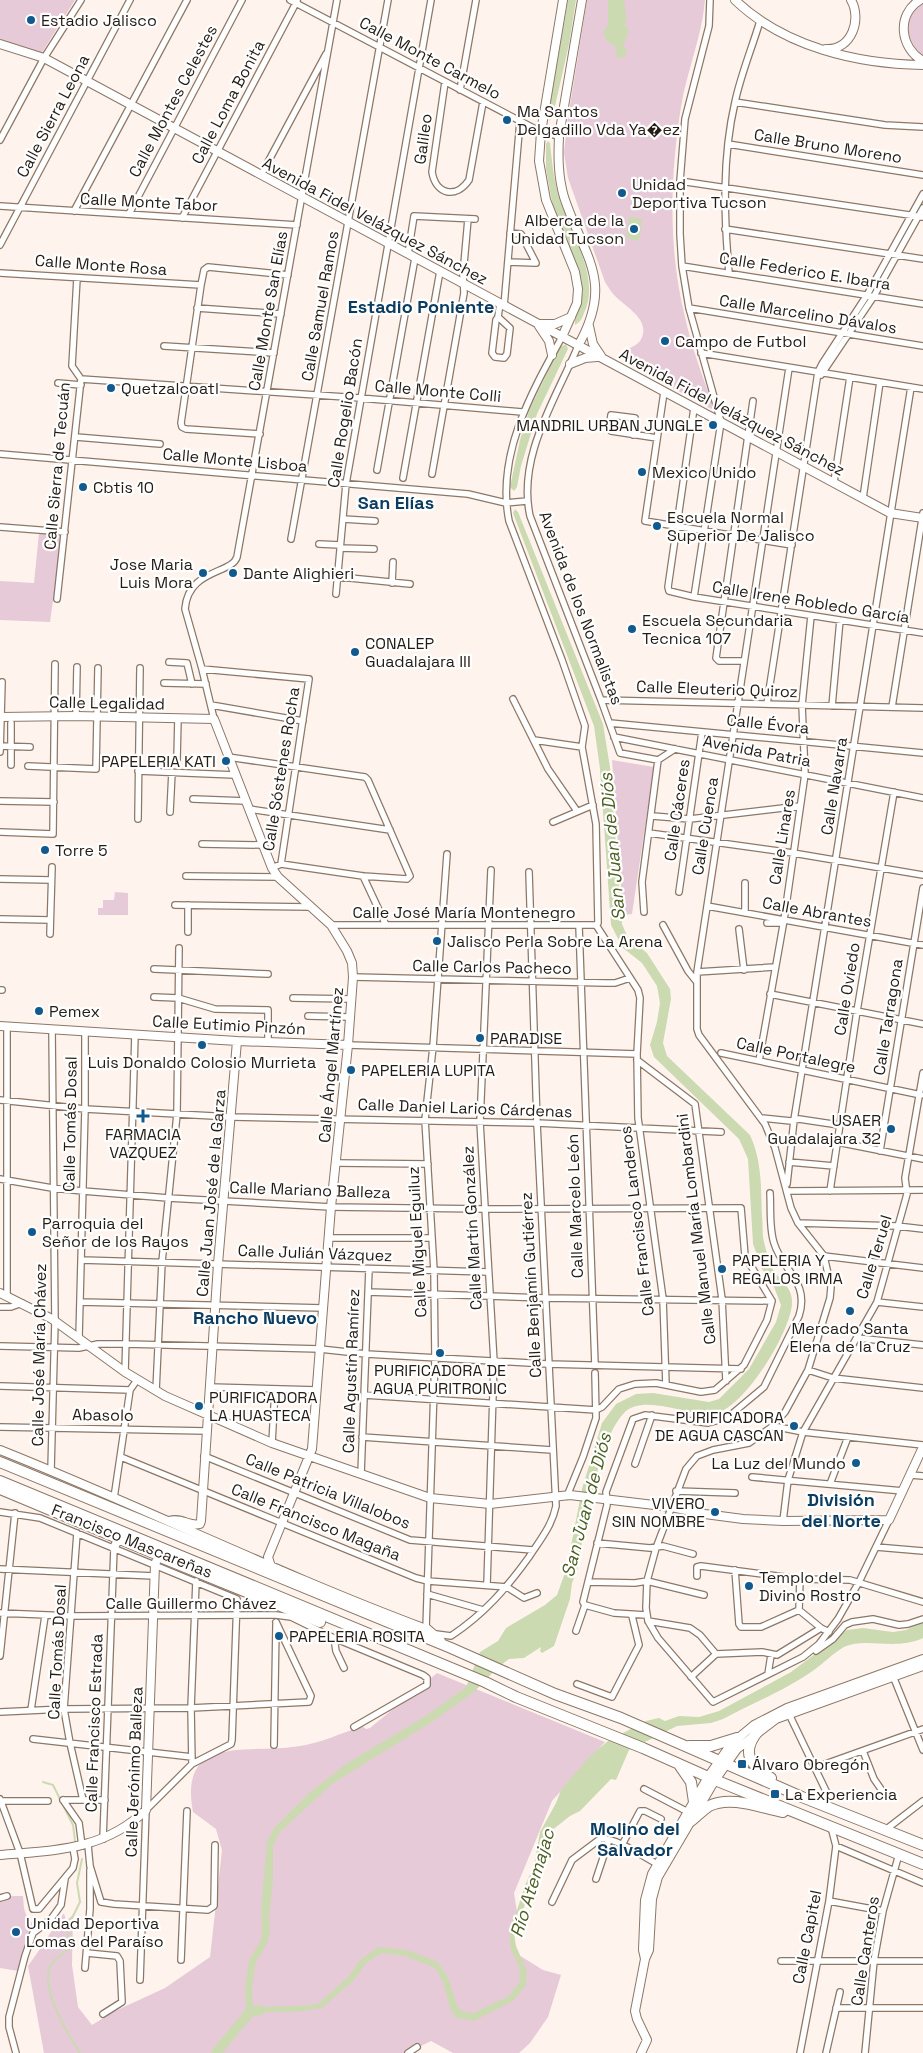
<svg xmlns="http://www.w3.org/2000/svg" width="923" height="2053" font-family="'Space Grotesk',sans-serif">
  <style>
    .green { fill: #e7cad8 }
    .water { fill: #cbdab1 }
    .lines { fill: none; stroke-linecap: round; stroke-linejoin: round }
    .stream { stroke: #cbdab1; stroke-width: 2 }
    .river { stroke: #cbdab1; stroke-width: 10 }
    .street-casing { stroke: #8d7767; stroke-width: 8 }
    .secondary-casing { stroke: #8d7767; stroke-width: 10 }
    .highway-casing { stroke: #8d7767; stroke-width: 12 }
    .street { stroke: #fff; stroke-width: 5.5 }
    .secondary { stroke: #fff; stroke-width: 8 }
    .highway { stroke: #fff; stroke-width: 10 }
    .poi-dot { fill: #125a8e; stroke: #fff; stroke-width: 2 }
    .labels { text-anchor: middle; dominant-baseline: central; stroke-width: 4.5; stroke-linejoin: round; paint-order: stroke }
    .poi-label { font-size: 16px; fill: #241b15; stroke: #fff; text-anchor: start }
    .street-label { font-size: 16px; fill: #241b15; stroke: #fff }
    .neighbourhood-label { font-size: 18px; font-weight: bold; fill: #0c3c60; stroke: #fff }
    .water-label { font-size: 18px; font-style: italic; fill: #4d6024; stroke: #fff }
  </style>
  <rect width="100%" height="100%" fill="#fef4ed"/>
  <path class="green" d="M0,0H75L41,54L0,39Z
    M587,0H705C702,37 687,70 681,107C670,176 668,249 685,317C692,349 704,380 715,411L625,362L620,357C622,349 635,348 640,341C653,320 625,307 614,295C610,291 608,286 605,282L568,178L564,153L567,124Z
    M923,3V55C905,41 902,16 923,3Z
    M39,533L62,536L50,622L0,620V581L34,583Z
    M612,760L654,767L632,914L623,915Z
    M115,892L128,893V915H98V908H103V900H114Z
    M437,1673L605,1742L552,1801L514,1893L518,1918L513,1938L514,1952L543,1970L561,1975L548,2017L530,2043L519,2053H453L431,2041L407,2053H44L28,1966L42,1946L41,1943L47,1938L64,1913L66,1921L73,1915L72,1965L78,2007L92,2025L113,2012L165,1988L210,1957L222,1850L216,1829L193,1812C178,1732 250,1755 300,1746C321,1743 342,1733 362,1726L366,1729L370,1728Z
    M13,1896H23C24,1909 24,1917 35,1925L30,1939L25,1944L18,1971L0,1968V1900Z"/>
  <path class="water" d="M568,0H576L569,44L553,115L550,121L548,115Z
    M608,0H624L627,23L623,26L628,27V34L623,46L627,50L625,57L617,58L616,47C609,43 603,39 604,30L608,26Z
    M548,141L550,143C552,162 554,182 560,200C571,234 601,279 584,313C582,319 580,322 575,325V319L583,291L552,202L546,169V144Z
    M629,217L642,219L639,241L626,238Z
    M566,344L568,349L537,414L521,466L517,487L514,491L510,487L520,440L530,408L560,347Z
    M515,509L518,512L603,724L610,767L622,924L628,938L647,953L670,989L671,999L663,1043L667,1056L750,1135C762,1161 761,1188 762,1216C763,1225 762,1234 764,1242C766,1250 768,1260 772,1268C779,1280 793,1287 792,1303C792,1330 742,1413 712,1414C688,1416 643,1393 624,1413C598,1439 584,1533 577,1571L572,1583L570,1599L554,1646L542,1653L540,1651L541,1647L524,1658L509,1659L497,1668L474,1692L432,1722L332,1784L280,1832L273,1846V1881L269,1916L270,1932L267,1944L256,1962L252,1985L253,2007L298,2006L318,2004L350,1975L359,1961L378,1947L407,1950L438,1962L448,1977L458,2008L465,2012L474,2013L509,1996L520,1981L519,1967L510,1947V1931L526,1883L534,1866L540,1832L556,1803L561,1790L589,1757L608,1741L646,1721L659,1718L665,1721L679,1716L699,1717L719,1711L791,1672L847,1630L863,1628L893,1632L906,1630L923,1621V1638C895,1651 867,1637 844,1647C833,1653 824,1663 814,1670C786,1690 753,1703 723,1719L711,1723L677,1726L629,1750L616,1780L611,1779L580,1811L570,1816L546,1835L540,1866L514,1933L516,1946L527,1971L526,1985L513,2001L474,2021L456,2018L450,2008L443,1982L435,1968L404,1956L382,1953L365,1964L355,1979L322,2008L295,2012H266L251,2016L246,2010L245,1988L249,1960L260,1942L262,1931L261,1909L267,1842L274,1828L309,1793L346,1764L427,1715L466,1687L480,1652L498,1641L506,1628L545,1605L557,1595L567,1567L582,1489L602,1423L616,1404L636,1394L653,1393L709,1402L719,1399L749,1369L776,1322L781,1305L774,1287L762,1269L753,1244L748,1159L739,1139L654,1057L650,1045L657,1022L660,1003L657,986L642,963L623,948L611,925L600,769L594,726L513,513Z"/>
  <g class="lines">
    <path class="stream" d="M43,1782L53,1785L73,1825L75,1841
      M80,2053C68,2035 36,1983 53,1962C57,1957 64,1953 70,1948L68,1933L72,1918L80,1902L77,1883L82,1859"/>
    <path class="river" d="M216,2053L250,2012L260,2010"/>
    <defs>
      <path id="street" d="M290,0L541,132L559,136
        M445,82L432,172C436,195 456,199 469,180L483,102
        M460,90L476,0
        M735,102L885,125L923,127
        M0,140L44,58L81,0
        M728,144L923,175
        M261,175L326,54
        M680,181L923,217
        M0,206L297,225
        M74,211L187,0
        M129,214L242,0
        M182,218L297,1
        M725,229L923,259
        M0,245L130,0
        M408,254L414,216L475,219
        M508,262L536,263L521,234L510,233
        M682,266L923,304
        M0,273L201,285
        M729,273C724,216 722,158 735,102C741,74 752,48 760,21
        M504,306L520,121
        M197,308L281,314
        M689,308L923,346
        M498,317L510,328L507,354L504,358L495,357L492,353L496,320L498,317L500,303
        M562,337C531,393 496,455 509,521L562,660L585,726L582,747L596,824L598,923L596,925
        M164,346L274,353
        M578,346C556,399 517,456 530,516L601,700L620,753L658,760
        M701,353L923,389
        M789,368L697,972V1029L699,1035L765,1124L775,1148L791,1208L798,1223L824,1256L831,1287L830,1298L808,1370L785,1412L773,1426L749,1443L713,1450L697,1456L686,1469L656,1548L647,1581L646,1608L648,1621L658,1638L713,1702L803,1657L819,1644L838,1619L859,1582L889,1520
        M821,375L874,296L923,208
        M81,379L360,398L522,412
        M58,383L81,385
        M664,392L645,521L792,545
        M694,408L668,587L669,591L694,597L923,633
        M260,434L186,429L182,427L181,423L201,285L204,270L208,267L288,275
        M633,435L635,418L611,415L609,429L611,431L657,438
        M76,437L160,444
        M0,454L468,494L506,503L527,501
        M377,470L415,258
        M432,474L464,293L463,275L468,219
        M403,478L440,271
        M834,482L850,377
        M863,498L880,382
        M343,519L375,521
        M0,527L65,532
        M291,539L388,0
        M319,544L340,545
        M340,548L374,549
        M300,573L410,584
        M392,583L393,562
        M336,594L346,484L431,0
        M694,597L721,422L689,308L682,266L680,234V181L685,119L709,26L710,0
        M57,599L81,379L72,366L77,278
        M744,661H719L716,658L753,401
        M169,662L187,663L192,684
        M202,669L309,679L281,864
        M164,683L206,684
        M513,699L548,769L577,811
        M601,700L923,708
        M767,704L818,372L822,364L867,295L923,194
        M211,705L303,721
        M832,706L840,620
        M892,707L923,513
        M76,716L77,667
        M214,719L202,669L185,609C188,569 232,574 237,557L337,0
        M610,723L923,753
        M614,737L923,798
        M534,740L582,747
        M1,746L30,747
        M0,752L2,682
        M228,757L365,777L368,780L410,876L407,879L363,876L281,864L272,868
        M177,759L178,718
        M11,765V723
        M28,766L96,769L98,668
        M138,771L235,775
        M193,799L246,801
        M0,801L54,802
        M249,809L390,830
        M170,812L172,772
        M652,816L690,819L800,806
        M138,819L140,668
        M553,822L593,805
        M0,832L53,834L55,664
        M649,833L793,853L923,875
        M202,844L263,845
        M186,876L278,877
        M363,876L386,925
        M0,879L51,880
        M745,883V913
        M679,892L702,732
        M175,905L310,907
        M188,905V932
        M707,906L923,945
        M644,912L642,882L658,760L675,749
        M0,919L50,920
        M767,923H783
        M331,925H596
        M596,925L638,990L640,998L637,1054L638,1118L663,1299L666,1385
        M663,925L688,971L696,981
        M579,926L595,1365
        M739,929L744,970
        M50,934L52,867
        M154,969L268,974
        M697,972L775,967
        M353,977L605,983H615L630,978
        M0,990H2
        M770,994L923,1024
        M154,997L178,998L215,1009L268,1010V1042
        M293,998L352,999
        M308,1016L350,1017
        M7,1026V1296
        M348,1045L637,1054
        M721,1053L921,1095
        M637,1060L695,1104L722,1299L726,1381
        M759,1061L784,920L805,774L802,705L811,616
        M0,1100L85,1109L232,1117L537,1123L721,1132
        M761,1118L791,1121L799,1119L839,1125
        M837,1142L923,1159
        M880,1151L923,888
        M789,1162L834,1166
        M336,1163L428,1164
        M0,1179L52,1188L83,1191L168,1198L331,1207L484,1209L741,1208L745,1256L772,1301L767,1320L744,1365L715,1390L701,1392L656,1383L635,1384L619,1389L602,1407L596,1410L364,1395
        M787,1184L794,1120L911,387
        M787,1191L923,1190
        M830,1191L857,1011L894,792
        M798,1223L897,1226L923,1229
        M329,1238H432
        M824,1256L923,1268
        M81,1260L488,1272
        M368,1292L545,1298L772,1301
        M80,1302L323,1308
        M877,1302L923,1307
        M0,1307H11L22,1303
        M79,1338L85,1109V1031
        M857,1338L923,1345
        M0,1346L79,1348L98,1344H126L320,1349L366,1354L548,1364L741,1369
        M808,1370L833,1378L923,1388
        M125,1372L135,1034
        M0,1386L130,1390
        M209,1387L317,1390
        M156,1391L162,1262L177,1114L179,948
        M773,1426L803,1432L923,1445
        M0,1427L206,1431
        M362,1437L552,1450
        M272,1443L275,1389
        M204,1456L410,1540L533,1550
        M121,1457L416,1578L428,1581L507,1587L524,1598L537,1593
        M635,1464L652,1415
        M51,1470L55,1321L52,1029
        M361,1474L369,1269
        M910,1475L923,1476
        M752,1477L903,1491
        M830,1484L848,1437
        M676,1491L735,1493
        M567,1496L583,1457L596,1418L595,1373
        M114,1498L130,1390L137,1380
        M0,1512L40,1518L237,1599L232,1740L231,1744L192,1764
        M783,1521L788,1480L803,1432L877,1302L907,1194L905,1178L923,1073
        M77,1533L64,1709L70,1743L83,1800
        M597,1543L650,1548L663,1546L693,1554
        M876,1547L923,1551
        M0,1569L154,1576
        M735,1570L739,1624L741,1627H761L799,1610
        M697,1576V1567L701,1566L800,1579L850,1580L923,1602
        M588,1582L635,1583L647,1581L704,1595
        M487,1585L494,1362L480,1122L491,870
        M427,1594L483,1610
        M585,1605L614,1613L646,1615
        M799,1610L821,1628L829,1632
        M799,1610L800,1579
        M0,1613L71,1616L276,1615L291,1617L334,1638L423,1675L427,1678V1685L354,1727
        M648,1621L690,1628L700,1635L716,1654
        M426,1629L435,1358L434,1271L425,1120L433,1047L447,854
        M576,1631L585,1605L583,1602L607,1505L606,1492L633,1419L645,1415L708,1423L727,1418L764,1387L799,1316C810,1281 782,1271 774,1243C769,1228 771,1208 770,1193
        M436,1634L451,1636C484,1614 506,1589 529,1557C540,1540 552,1526 556,1506L537,1123L529,872
        M334,1638L336,1651L344,1668
        M816,1651L833,1639L845,1625L852,1622L873,1619L899,1625L908,1624L923,1619
        M716,1654L762,1652L777,1655L821,1628
        M0,1656L15,1513
        M768,1674L771,1655
        M893,1676L923,1750
        M691,1677L716,1654
        M577,1684L612,1697L639,1645L632,1616
        M31,1710L45,1616
        M0,1712L64,1709L191,1708L309,1702L311,1696L276,1622
        M788,1712L826,1791
        M33,1739L192,1757
        M274,1745L276,1625
        M863,1751L874,1779L885,1795
        M814,1768L923,1729
        M644,1789L688,1812
        M0,1799L20,1853L33,1909H39L73,1868L75,1859L73,1848
        M63,1800L79,1823L82,1846
        M63,1800H105
        M0,1801H48
        M884,1831L923,1801
        M103,1839L114,1548
        M88,1845L90,1866L101,1902L114,1904L208,1910L214,1906L215,1845
        M622,1845L640,1811H645L661,1819
        M836,1846L923,1883
        M596,1879L609,1840
        M0,1898L7,1896
        M829,1901L883,1911
        M552,1902L572,1860L600,1839C616,1837 645,1858 659,1865
        M87,1953L117,1956L120,1961L122,2002L103,2014
        M181,1960L187,1811
        M781,1961H923
        M85,1968L90,1909V1870
        M140,1980L146,1810L192,1764L191,1708L196,1581
        M836,2008H923
        M16,2053L9,2027V2017L25,1956L33,1933L51,1919L61,1905L65,1879
        M408,2053L417,2047
        M800,2053L829,1901L836,1846L831,1827
        M826,2053L840,1992
        M865,2053L874,1961L883,1911L899,1854"/>
      <path id="secondary" d="M735,0C784,47 857,64 923,65
        M920,0C896,15 900,48 923,61
        M0,44L44,58L890,513L923,518
        M826,49C852,50 862,19 851,0
        M539,324H555L571,317
        M539,326L549,341L552,355
        M589,326L593,344L601,356
        M562,337L577,303L578,289L575,272L546,200L539,161L541,132L563,0
        M578,346C615,280 584,258 564,197C558,176 558,157 559,136L582,0
        M570,364L585,358L597,357
        M0,717L76,716L214,719L272,868L278,877L331,925L347,951L352,963L353,977L348,1045L331,1207L312,1449L268,1557L271,1567
        M0,1026L237,1041L348,1045
        M0,1293L52,1319L125,1372L165,1396L272,1443L430,1498L490,1504L570,1495L671,1507L705,1514L743,1519L783,1521L889,1520L923,1447
        M0,1450C143,1507 281,1575 426,1629
        M0,1490L158,1556L155,1565L146,1810C103,1851 55,1850 0,1855
        M169,1521C182,1517 189,1527 200,1524L201,1521L218,1264L237,1041
        M114,1548L118,1539
        M645,1959L643,1950L645,1900L652,1874L708,1777L731,1744L754,1725L787,1708L923,1659
        M641,2053L647,2040L637,2019L635,2011L645,1959L649,1950L652,1899L658,1877L715,1780L737,1749L776,1719L923,1666"/>
      <path id="highway" d="M0,1462L451,1648L555,1694L621,1718L802,1797L923,1845
        M0,1481L485,1682L516,1697L643,1748L715,1780L923,1864
        M158,1556L320,1622
        M426,1629L440,1641
        M758,1731C740,1753 751,1766 771,1778
        M689,1746H711L737,1738
        M680,1766L691,1782L694,1802
        M691,1821C697,1816 703,1810 709,1806C731,1795 761,1808 783,1812"/>
    </defs>
    <use href="#street" class="street-casing"/>
    <use href="#secondary" class="secondary-casing"/>
    <use href="#highway" class="highway-casing"/>
    <use href="#street" class="street"/>
    <use href="#secondary" class="secondary"/>
    <use href="#highway" class="highway"/>
  </g>
  <g class="poi-dot">
    <circle cx="31" cy="20" r="5"/>
    <circle cx="507" cy="120" r="5"/>
    <circle cx="622" cy="193" r="5"/>
    <circle cx="634" cy="229" r="5"/>
    <circle cx="665" cy="341" r="5"/>
    <circle cx="111" cy="388" r="5"/>
    <circle cx="713" cy="425" r="5"/>
    <circle cx="642" cy="472" r="5"/>
    <circle cx="83" cy="487" r="5"/>
    <circle cx="657" cy="526" r="5"/>
    <circle cx="203" cy="573" r="5"/>
    <circle cx="233" cy="573" r="5"/>
    <circle cx="632" cy="629" r="5"/>
    <circle cx="355" cy="652" r="5"/>
    <circle cx="226" cy="761" r="5"/>
    <circle cx="45" cy="850" r="5"/>
    <circle cx="437" cy="941" r="5"/>
    <circle cx="39" cy="1011" r="5"/>
    <circle cx="480" cy="1038" r="5"/>
    <circle cx="202" cy="1045" r="5"/>
    <circle cx="351" cy="1070" r="5"/>
    <path d="M140.5 1108.5h5v5h5v5h-5v5h-5v-5h-5v-5h5z"/>
    <circle cx="891" cy="1129" r="5"/>
    <circle cx="32" cy="1232" r="5"/>
    <circle cx="722" cy="1269" r="5"/>
    <circle cx="850" cy="1311" r="5"/>
    <circle cx="440" cy="1353" r="5"/>
    <circle cx="199" cy="1406" r="5"/>
    <circle cx="794" cy="1426" r="5"/>
    <circle cx="856" cy="1463" r="5"/>
    <circle cx="715" cy="1512" r="5"/>
    <circle cx="749" cy="1586" r="5"/>
    <circle cx="279" cy="1636" r="5"/>
    <rect x="737" y="1759" width="10" height="10" rx="2.5"/>
    <rect x="770" y="1789" width="10" height="10" rx="2.5"/>
    <circle cx="16" cy="1932" r="5"/>
  </g>
  <g class="labels">
    <g class="poi-label">
      <text x="41" y="20">Estadio Jalisco</text>
      <text x="517" y="111">Ma Santos<tspan x="517" dy="18">Delgadillo Vda Ya�ez</tspan></text>
      <text x="632" y="184">Unidad<tspan x="632" dy="18">Deportiva Tucson</tspan></text>
      <text x="624" y="220" text-anchor="end">Alberca de la<tspan x="624" dy="18">Unidad Tucson</tspan></text>
      <text x="675" y="341">Campo de Futbol</text>
      <text x="121" y="388">Quetzalcoatl</text>
      <text x="703" y="425" text-anchor="end">MANDRIL URBAN JUNGLE</text>
      <text x="652" y="472">Mexico Unido</text>
      <text x="93" y="487">Cbtis 10</text>
      <text x="667" y="517">Escuela Normal<tspan x="667" dy="18">Superior De Jalisco</tspan></text>
      <text x="193" y="564" text-anchor="end">Jose Maria<tspan x="193" dy="18">Luis Mora</tspan></text>
      <text x="243" y="573">Dante Alighieri</text>
      <text x="642" y="620">Escuela Secundaria<tspan x="642" dy="18">Tecnica 107</tspan></text>
      <text x="365" y="643">CONALEP<tspan x="365" dy="18">Guadalajara III</tspan></text>
      <text x="216" y="761" text-anchor="end">PAPELERIA KATI</text>
      <text x="55" y="850">Torre 5</text>
      <text x="447" y="941">Jalisco Perla Sobre La Arena</text>
      <text x="49" y="1011">Pemex</text>
      <text x="490" y="1038">PARADISE</text>
      <text x="202" y="1062" text-anchor="middle">Luis Donaldo Colosio Murrieta</text>
      <text x="361" y="1070">PAPELERIA LUPITA</text>
      <text x="881" y="1120" text-anchor="end">USAER<tspan x="881" dy="18">Guadalajara 32</tspan></text>
      <text x="143" y="1134" text-anchor="middle">FARMACIA<tspan x="143" dy="18">VAZQUEZ</tspan></text>
      <text x="42" y="1223">Parroquia del<tspan x="42" dy="18">Señor de los Rayos</tspan></text>
      <text x="732" y="1260">PAPELERIA Y<tspan x="732" dy="18">REGALOS IRMA</tspan></text>
      <text x="850" y="1328" text-anchor="middle">Mercado Santa<tspan x="850" dy="18">Elena de la Cruz</tspan></text>
      <text x="440" y="1370" text-anchor="middle">PURIFICADORA DE<tspan x="440" dy="18">AGUA PURITRONIC</tspan></text>
      <text x="209" y="1397">PURIFICADORA<tspan x="209" dy="18">LA HUASTECA</tspan></text>
      <text x="784" y="1417" text-anchor="end">PURIFICADORA<tspan x="784" dy="18">DE AGUA CASCAN</tspan></text>
      <text x="846" y="1463" text-anchor="end">La Luz del Mundo</text>
      <text x="705" y="1503" text-anchor="end">VIVERO<tspan x="705" dy="18">SIN NOMBRE</tspan></text>
      <text x="759" y="1577">Templo del<tspan x="759" dy="18">Divino Rostro</tspan></text>
      <text x="289" y="1636">PAPELERIA ROSITA</text>
      <text x="752" y="1764">Álvaro Obregón</text>
      <text x="785" y="1794">La Experiencia</text>
      <text x="26" y="1923">Unidad Deportiva<tspan x="26" dy="18">Lomas del Paraíso</tspan></text>
    </g>
    <g class="street-label">
      <text transform="translate(430 58) rotate(28)">Calle Monte Carmelo</text>
      <text transform="translate(173 101) rotate(-62)">Calle Montes Celestes</text>
      <text transform="translate(228 102) rotate(-62)">Calle Loma Bonita</text>
      <text transform="translate(53 116) rotate(-62)">Calle Sierra Leona</text>
      <text transform="translate(423 139) rotate(-82)">Galileo</text>
      <text transform="translate(828 146) rotate(9)">Calle Bruno Moreno</text>
      <text transform="translate(149 202) rotate(3)">Calle Monte Tabor</text>
      <text transform="translate(375 221) rotate(28)">Avenida Fidel Velázquez Sánchez</text>
      <text transform="translate(101 265) rotate(4)">Calle Monte Rosa</text>
      <text transform="translate(805 271) rotate(9)">Calle Federico E. Ibarra</text>
      <text transform="translate(320 306) rotate(-80)">Calle Samuel Ramos</text>
      <text transform="translate(268 311) rotate(-80)">Calle Monte San Elías</text>
      <text transform="translate(808 314) rotate(9)">Calle Marcelino Dávalos</text>
      <text transform="translate(438 391) rotate(5)">Calle Monte Colli</text>
      <text transform="translate(732 412) rotate(28)">Avenida Fidel Velázquez Sánchez</text>
      <text transform="translate(345 413) rotate(-81)">Calle Rogelio Bacón</text>
      <text transform="translate(235 460) rotate(5)">Calle Monte Lisboa</text>
      <text transform="translate(57 466) rotate(-85)">Calle Sierra de Tecuán</text>
      <text transform="translate(811 602) rotate(9)">Calle Irene Robledo García</text>
      <text transform="translate(581 608) rotate(69)">Avenida de los Normalistas</text>
      <text transform="translate(717 689) rotate(2)">Calle Eleuterio Quiroz</text>
      <text transform="translate(107 703) rotate(1)">Calle Legalidad</text>
      <text transform="translate(768 724) rotate(6)">Calle Évora</text>
      <text transform="translate(757 751) rotate(11)">Avenida Patria</text>
      <text transform="translate(281 769) rotate(-81)">Calle Sóstenes Rocha</text>
      <text transform="translate(834 786) rotate(-81)">Calle Navarra</text>
      <text transform="translate(677 810) rotate(-82)">Calle Cáceres</text>
      <text transform="translate(705 826) rotate(-81)">Calle Cuenca</text>
      <text transform="translate(782 837) rotate(-81)">Calle Linares</text>
      <text x="464" y="912">Calle José María Montenegro</text>
      <text transform="translate(817 912) rotate(10)">Calle Abrantes</text>
      <text transform="translate(492 967) rotate(1)">Calle Carlos Pacheco</text>
      <text transform="translate(847 989) rotate(-81)">Calle Oviedo</text>
      <text transform="translate(888 1017) rotate(-81)">Calle Tarragona</text>
      <text transform="translate(229 1025) rotate(3)">Calle Eutimio Pinzón</text>
      <text transform="translate(796 1055) rotate(12)">Calle Portalegre</text>
      <text transform="translate(331 1065) rotate(-85)">Calle Ángel Martínez</text>
      <text transform="translate(465 1108) rotate(2)">Calle Daniel Larios Cárdenas</text>
      <text transform="translate(70 1124) rotate(-89)">Calle Tomás Dosal</text>
      <text transform="translate(310 1190) rotate(2)">Calle Mariano Balleza</text>
      <text transform="translate(211 1193) rotate(-85)">Calle Juan José de la Garza</text>
      <text transform="translate(575 1206) rotate(-92)">Calle Marcelo León</text>
      <text transform="translate(637 1221) rotate(-97)">Calle Francisco Landeros</text>
      <text transform="translate(472 1228) rotate(-93)">Calle Martín González</text>
      <text transform="translate(696 1229) rotate(-97)">Calle Manuel María Lombardini</text>
      <text transform="translate(417 1242) rotate(-93)">Calle Miguel Eguiluz</text>
      <text transform="translate(315 1253) rotate(2)">Calle Julián Vázquez</text>
      <text transform="translate(874 1257) rotate(-73)">Calle Teruel</text>
      <text transform="translate(531 1285) rotate(-93)">Calle Benjamín Gutiérrez</text>
      <text transform="translate(39 1355) rotate(-89)">Calle José María Chávez</text>
      <text transform="translate(351 1371) rotate(-88)">Calle Agustín Ramírez</text>
      <text transform="translate(103 1415) rotate(1)">Abasolo</text>
      <text transform="translate(328 1491) rotate(22)">Calle Patricia Villalobos</text>
      <text transform="translate(316 1522) rotate(22)">Calle Francisco Magaña</text>
      <text transform="translate(132 1541) rotate(22)">Francisco Mascareñas</text>
      <text x="191" y="1603">Calle Guillermo Chávez</text>
      <text transform="translate(57 1652) rotate(-87)">Calle Tomás Dosal</text>
      <text transform="translate(94 1723) rotate(-88)">Calle Francisco Estrada</text>
      <text transform="translate(134 1772) rotate(-88)">Calle Jerónimo Balleza</text>
      <text transform="translate(807 1937) rotate(-79)">Calle Capitel</text>
      <text transform="translate(865 1951) rotate(-81)">Calle Canteros</text>
    </g>
    <g class="neighbourhood-label">
      <text x="421" y="306">Estadio Poniente</text>
      <text x="396" y="502">San Elías</text>
      <text x="255" y="1317">Rancho Nuevo</text>
      <text x="841" y="1499">División<tspan x="841" dy="21">del Norte</tspan></text>
      <text x="635" y="1828">Molino del<tspan x="635" dy="21">Salvador</tspan></text>
    </g>
    <g class="water-label">
      <text transform="translate(612 847) rotate(-95)">San Juan de Diós</text>
      <text transform="translate(586 1505) rotate(-75)">San Juan de Diós</text>
      <text transform="translate(532 1883) rotate(-73)">Río Atemajac</text>
    </g>
  </g>
</svg>
